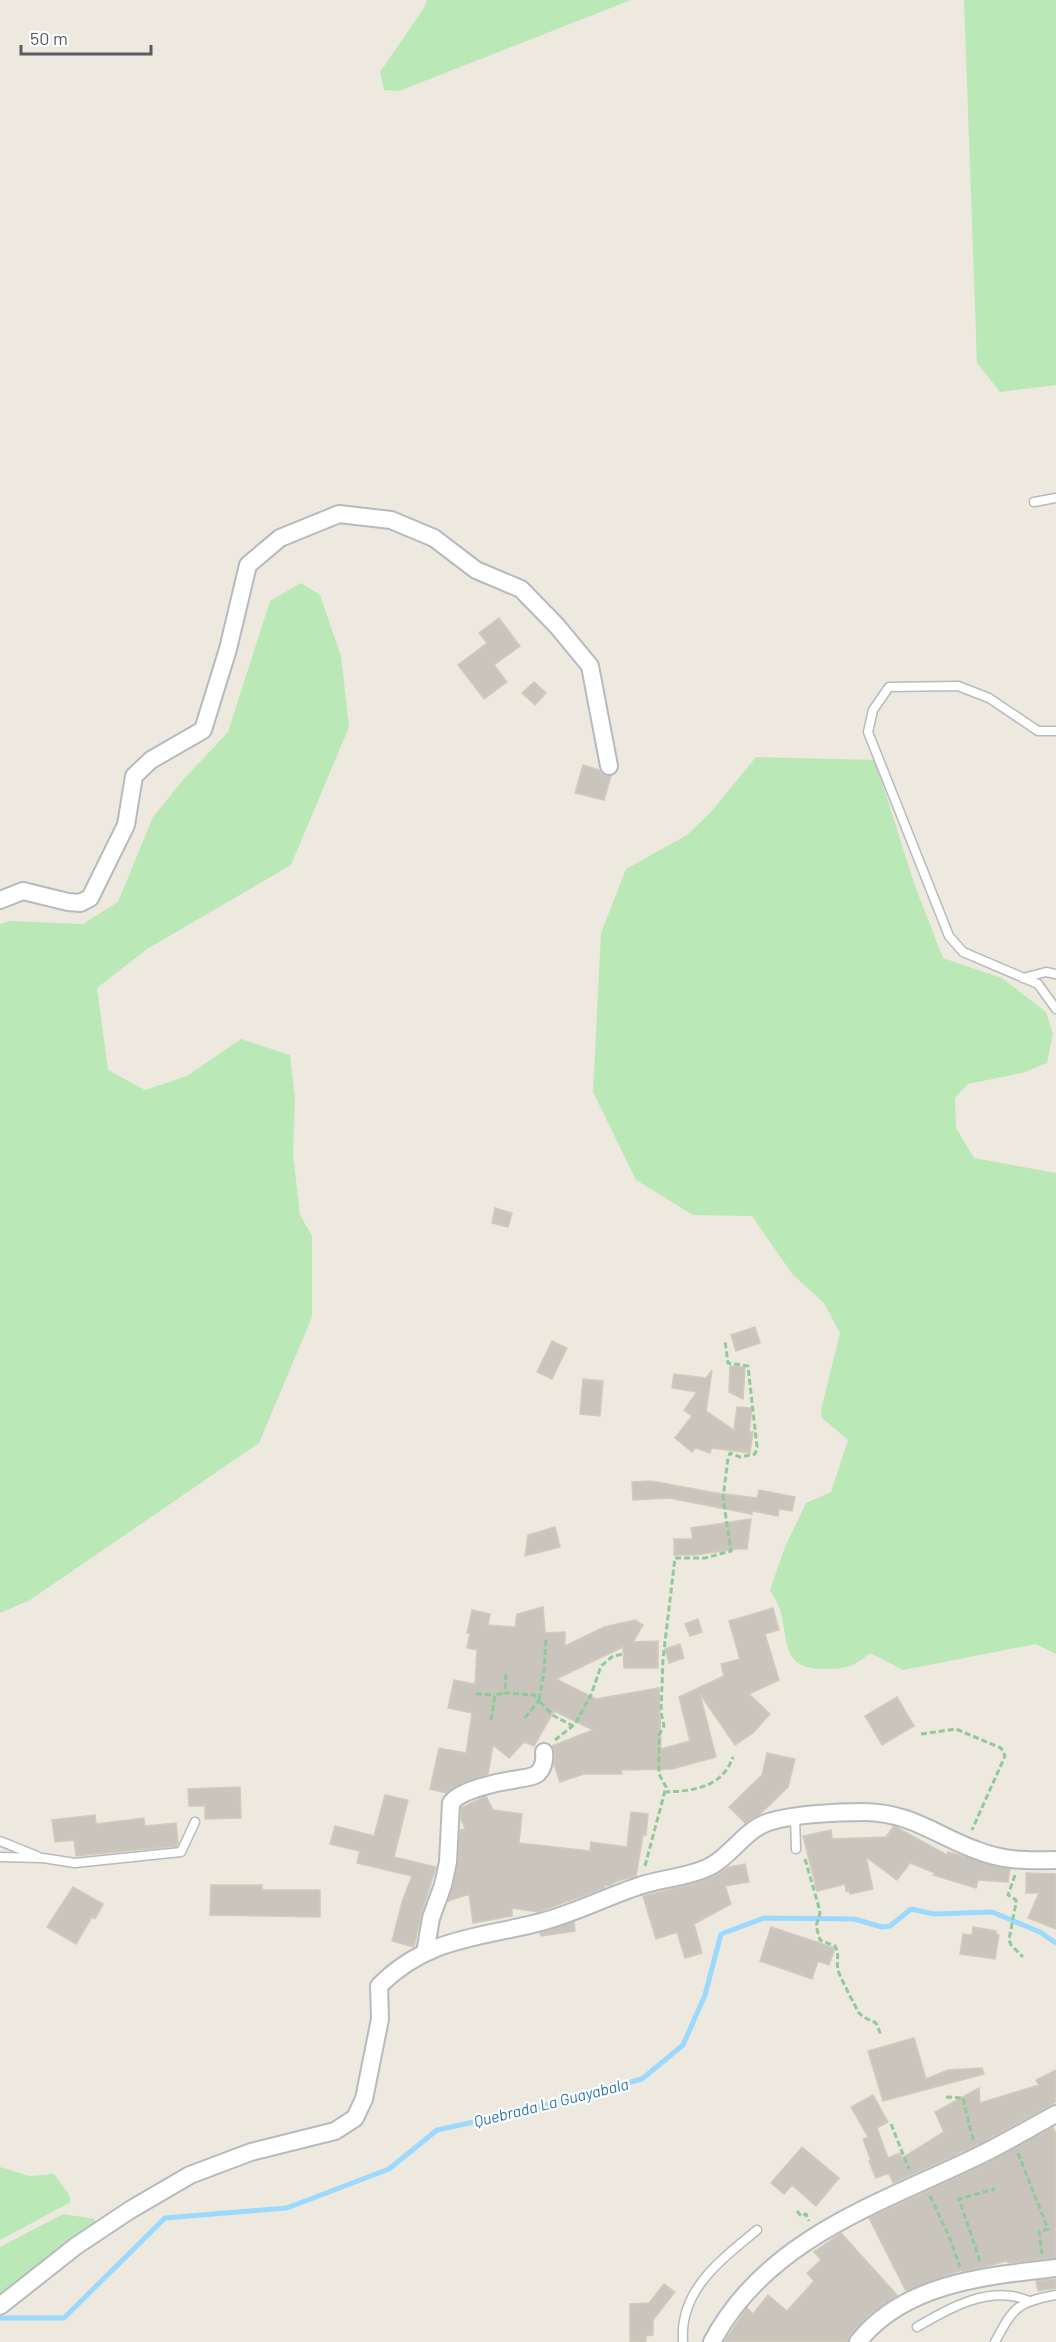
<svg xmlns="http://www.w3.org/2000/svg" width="1056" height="2342" font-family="Barlow,sans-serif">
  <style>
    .green { fill: #bae8b7 }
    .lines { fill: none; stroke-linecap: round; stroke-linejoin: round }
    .stream { stroke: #9bd9ff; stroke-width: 5 }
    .building { fill: #c9c5bd; stroke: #d2cabc; stroke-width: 1.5 }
    .lane-casing { stroke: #b6babf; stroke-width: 11 }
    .street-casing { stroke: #b6babf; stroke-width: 20 }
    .path { stroke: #90c99c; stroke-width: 3; stroke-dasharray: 6 3; stroke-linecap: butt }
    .lane { stroke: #fff; stroke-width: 8 }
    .street { stroke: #fff; stroke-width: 16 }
    .labels { text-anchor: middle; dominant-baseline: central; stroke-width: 4.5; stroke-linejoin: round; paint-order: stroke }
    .water-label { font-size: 16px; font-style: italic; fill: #2e75b1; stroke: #fff }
  </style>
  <rect width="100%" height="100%" fill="#ede9de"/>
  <path class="green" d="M427,0H631L399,91L384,90L380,72L424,8Z
    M964,0H1056V385L1000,392L977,363Z
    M301,583L320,595L341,656L349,727L291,865L147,949L97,988L108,1070L145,1090L187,1076L241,1039L290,1055L295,1098L293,1155L300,1215L312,1236V1317L259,1443L30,1600L0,1613V924L10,921L83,924L118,902L153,817L183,780L228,732L270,601Z
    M756,757L875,760L915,886L943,958L1002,978L1046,1012L1053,1034L1047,1063L1022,1073L968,1084L955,1098L956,1128L974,1158L1056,1173V1654L1036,1644L903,1670L870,1653C853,1667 846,1669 824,1669C778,1669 790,1637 779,1607C777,1601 773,1596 770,1590L785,1547L806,1503L831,1492L848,1440L822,1418L821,1410L840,1333L824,1303L793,1275L752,1216L693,1215L636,1180L593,1092L601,933L626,869L687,835L710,813Z
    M0,2167L30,2176L54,2174L68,2193L71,2202L0,2240Z
    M63,2214L95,2219V2227L0,2311V2247Z"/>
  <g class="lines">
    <path class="stream" d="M0,2318H64L165,2218L287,2208L389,2169L437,2130L525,2111L642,2079L683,2045L705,1995L721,1934L764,1918L854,1919L882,1927L890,1926L911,1909L934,1914L992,1912L1040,1932L1056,1943"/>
  </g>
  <path class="building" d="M499,618L520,646L494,665L507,682L484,699L458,665L487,643L479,633Z
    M534,682L546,693L535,705L522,693Z
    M583,765L599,770L605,776H611L604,800L575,793Z
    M495,1208L512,1213L508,1227L492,1223Z
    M755,1327L760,1343L736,1351L731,1335Z
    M552,1341L567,1348L552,1379L537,1372Z
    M730,1366L745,1367L743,1399L729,1392Z
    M712,1370L706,1411L734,1430L737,1407L752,1408L749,1432H753L750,1453L712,1448L710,1453L696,1448L692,1452L675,1438L692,1416L684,1410L697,1392L672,1388L674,1374L706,1378Z
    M583,1379L603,1381L600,1416L580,1414Z
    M651,1481L716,1493L757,1498L759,1490L795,1497L792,1511L779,1509L778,1516L752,1511V1514L669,1498L633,1500L632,1482Z
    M751,1519L747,1549H737L695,1555H674V1539H693L691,1528Z
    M555,1527L560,1547L525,1556L528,1535Z
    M543,1607L545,1633L565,1632V1646L604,1627L635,1620L643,1625L633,1642L658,1641V1668H624L623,1647L556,1679L596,1699L659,1688L661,1749L690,1741L679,1697L724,1676L721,1664L740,1659L729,1621L773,1608L779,1630L765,1634L779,1680L749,1694L770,1714L753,1733L735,1745L700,1694L716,1757L672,1769L621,1770L622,1774H584L560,1782L554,1765L555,1754L552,1746L593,1730L554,1711L534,1746L524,1742L509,1758L493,1745L488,1774L458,1785L446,1793L430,1789L439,1748L466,1753L472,1713L448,1708L454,1680L475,1684L477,1650L467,1648L470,1633H467L472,1610L490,1614L488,1625L515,1627L517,1614Z
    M698,1619L702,1632L690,1636L685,1624Z
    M680,1644L684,1658L669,1663L665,1649Z
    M897,1697L914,1726L882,1745L865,1716Z
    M767,1753L795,1759L788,1787L759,1815L745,1823L729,1807L762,1775Z
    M240,1787L241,1818L205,1819V1806H189L188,1789Z
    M385,1795L408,1800L394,1857L436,1867L421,1915L414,1947L392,1941L402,1902L412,1876L357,1863L360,1851L330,1844L335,1826L374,1836Z
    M486,1796L493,1810L522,1814L519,1843L590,1851L591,1842L627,1847L631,1812L648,1814L646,1835H643L636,1876L617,1881L609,1886L605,1885L604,1888L586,1895L538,1912L512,1908V1916L473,1923L469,1894L448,1901L458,1864L460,1830L465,1829L461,1819V1808Z
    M95,1815L96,1824L144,1818L145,1826L176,1823L178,1843L177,1846L76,1856L74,1840L55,1842L52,1820Z
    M894,1826L947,1855L948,1852L1010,1869L1008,1882L978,1880L976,1888L933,1875L935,1873L910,1863L897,1880L866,1857L873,1889L850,1894L849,1890L846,1891L845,1884L817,1891L803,1836L831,1830L832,1839L886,1837Z
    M745,1864L749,1882L725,1886L731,1904L694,1924L702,1953L685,1958L677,1932L656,1939L643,1896L695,1883L713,1877L729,1867Z
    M1026,1873L1056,1874V1929L1028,1918L1039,1893H1026Z
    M211,1885H262V1890H320V1917L210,1915Z
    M73,1887L103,1904L95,1919L92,1917L76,1944L47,1927Z
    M574,1922L575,1931L541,1936L540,1933Z
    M771,1927L835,1948L829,1965L818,1961L812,1979L760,1961Z
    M973,1927L996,1931V1934L999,1935L995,1959L960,1954L963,1934L972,1935Z
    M914,2038L926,2079L948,2070L982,2068L984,2074L883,2101L868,2051Z
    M1056,2070V2102L978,2145L893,2183L889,2173L876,2178L869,2161H871L863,2139L868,2137L851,2107L873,2095L888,2122L877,2128L888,2158L900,2153L902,2158L944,2132L935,2112L979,2088L980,2103L1039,2085L1036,2080Z
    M1053,2127L1056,2134V2258L1008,2263L1007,2261L963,2272L962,2270L906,2291L869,2218L987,2163Z
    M802,2147L839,2178L816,2206L792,2185L784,2194L771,2183Z
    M841,2233L897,2295L869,2315L850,2335L847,2342H724L747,2308L753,2314L768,2295L787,2311L814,2281L807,2273L821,2260L814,2252Z
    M1056,2279V2288L1038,2291L1036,2281Z
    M664,2284L675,2292L653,2320V2335L646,2336V2342H630V2304L649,2303Z"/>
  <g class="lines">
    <defs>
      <path id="lane" d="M1034,502L1056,498
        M1056,731H1038L989,698L958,686L889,687L873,710L868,732L949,936L963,952L1038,984L1056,1009
        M1023,978L1046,972L1056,974
        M795,1818L796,1849
        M0,1841L37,1856
        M0,1857L43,1858L75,1863L181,1852L195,1822
        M917,2327C949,2308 991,2284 1029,2301
        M683,2342C679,2290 721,2260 757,2230
        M995,2342C1013,2308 1017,2302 1056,2295"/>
      <path id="street" d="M0,900L23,891L68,902L80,903L90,898L126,825L134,776L151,760L203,730L228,649L248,565L280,538L339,514L391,520L434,538L476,570L521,589L557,626L590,666L609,766
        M425,1953L431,1918L443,1885L448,1862L451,1803C460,1790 498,1782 513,1780C521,1778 531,1778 537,1774C543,1769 545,1760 544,1752
        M0,2306L76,2246L130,2210L190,2175L251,2152L335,2131L355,2118L364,2099L380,2019L379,1986C427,1937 480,1938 541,1922C575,1913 606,1897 639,1886C662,1878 686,1878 709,1867C730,1857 743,1832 766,1823C790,1814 839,1812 865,1812C912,1813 935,1835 976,1850C1004,1861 1026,1861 1056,1860
        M712,2342C765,2241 875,2205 972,2159C1000,2146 1028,2129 1056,2114
        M858,2342C904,2283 986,2276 1056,2268"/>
    </defs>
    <use href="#lane" class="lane-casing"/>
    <use href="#street" class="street-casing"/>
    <path class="path" d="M546,1640L544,1672L539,1701L554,1716L573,1726
      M506,1674L505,1693L534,1695L539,1701L523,1720
      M476,1694L495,1695
      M491,1720L495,1695L505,1693
      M921,1734L956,1729L1001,1748L1005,1756L972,1830
      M555,1740L575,1724L591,1695L601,1666L613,1656L623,1654
      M664,1792C693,1791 722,1788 733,1757
      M805,1859L818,1904L820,1913L816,1926L820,1940L835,1946C840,1954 836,1961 838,1970C838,1973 857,2010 859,2013C864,2018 870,2020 876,2023L881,2035
      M645,1866L666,1787L659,1774V1735L664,1726L661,1712L663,1659L675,1558H705L731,1551L723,1498L728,1458L730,1453L740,1457L755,1454L757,1447L748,1366L728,1363L725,1341
      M1015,1875L1008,1895L1016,1900V1903L1009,1940L1011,1945L1023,1957
      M946,2097L963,2098L973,2140
      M891,2124L909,2169
      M1018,2153L1048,2229L1039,2232L1042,2254
      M930,2196L949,2236L960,2267
      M797,2211L801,2216L806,2214L809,2221
      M980,2261L959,2199L995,2189"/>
    <use href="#lane" class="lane"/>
    <use href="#street" class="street"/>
  </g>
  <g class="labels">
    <g class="water-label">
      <text transform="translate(551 2102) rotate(-14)">Quebrada La Guayabala</text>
    </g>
  </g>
  <path d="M21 45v9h130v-9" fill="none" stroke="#575c61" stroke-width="3"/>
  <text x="30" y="45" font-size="18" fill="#575c61" stroke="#ffffff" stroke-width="4.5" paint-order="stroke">50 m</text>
</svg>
